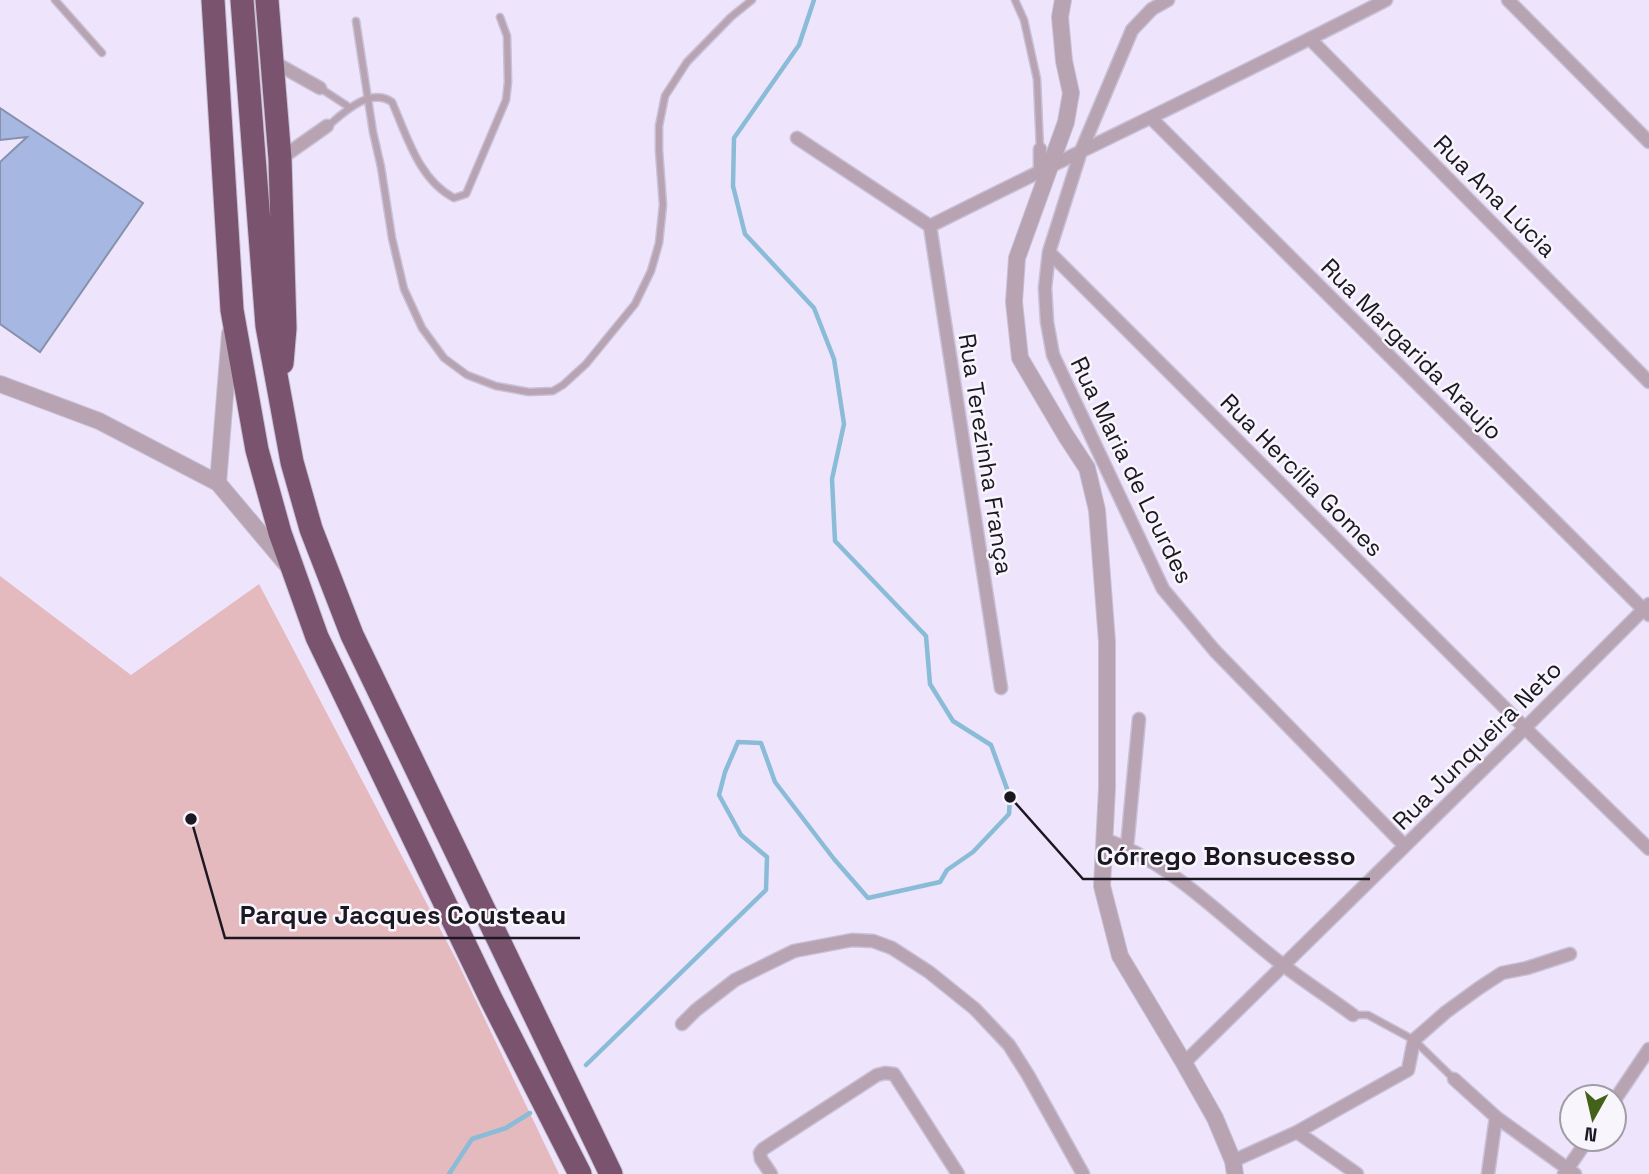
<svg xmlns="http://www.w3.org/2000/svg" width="1649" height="1174" font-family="'Space Grotesk',sans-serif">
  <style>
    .green { fill: #e4babe }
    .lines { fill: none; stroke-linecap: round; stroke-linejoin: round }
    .stream { stroke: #8abbd7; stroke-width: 4.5 }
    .building { fill: #a6b7e2; stroke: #8791ab; stroke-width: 2 }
    .service-casing { stroke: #c8c0d6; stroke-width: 9 }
    .minor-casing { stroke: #c8c0d6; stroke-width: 15 }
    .tertiary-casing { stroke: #c8c0d6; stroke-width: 18 }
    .motorway-casing { stroke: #c8c0d6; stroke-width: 25 }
    .service { stroke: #b7a3b1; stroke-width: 6 }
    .minor { stroke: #b7a3b1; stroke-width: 12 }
    .tertiary { stroke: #b7a3b1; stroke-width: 16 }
    .motorway { stroke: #7a536f; stroke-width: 23 }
    .labels { text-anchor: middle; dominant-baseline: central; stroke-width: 5; stroke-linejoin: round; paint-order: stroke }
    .street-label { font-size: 24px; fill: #1c1822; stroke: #f8f6fc }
    .leader { fill: none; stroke: #1c1822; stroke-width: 2.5 }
    .callout-dot { fill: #1c1822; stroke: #f8f6fc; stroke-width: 2.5 }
    .callout-label { font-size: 26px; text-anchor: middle; font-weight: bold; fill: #1c1822; stroke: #f8f6fc; stroke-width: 5; stroke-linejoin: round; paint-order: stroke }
  </style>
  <rect width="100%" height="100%" fill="#eee5fd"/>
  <path class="green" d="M0,576L131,675L259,584L458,963L559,1174H0Z"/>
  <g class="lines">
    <path class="stream" d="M586,1065L766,890L767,857L741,835L719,795L725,772L738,742L761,743L775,782L834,859L868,898L940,882L947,870L973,852L1009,814L1010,797L991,745L953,721L930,684L926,636L835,541L832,479L844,424L834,359L814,308L745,234L733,186L734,138L799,45L814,0
      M449,1174L472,1139L506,1128L530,1113"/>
  </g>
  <path class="building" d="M0,108L143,203L40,352L0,324V162L27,137L0,140Z"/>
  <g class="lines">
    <defs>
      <path id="service" d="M55,0L102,53
        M1015,0L1024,20L1037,79L1040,149
        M356,21L373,132L381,167L392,238L404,289L422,328L444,358L467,375L496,386L529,392L553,391L563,385L586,364L635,304L651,271L659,243L663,205L659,150V126L665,96L687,62L731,17L752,0
        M320,88L349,107
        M328,126C344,112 370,87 392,102C407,136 419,180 454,198L466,194L506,100L508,82L507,36L500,17
        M1353,1015H1368L1414,1040L1454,1079"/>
      <path id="minor" d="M1168,0L1152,9L1132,30L1081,151L1049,252L1045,288L1047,322L1053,355L1163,589L1215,651L1405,846
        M1508,0L1649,142
        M1310,39L1649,382
        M272,61L320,88
        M1151,118L1649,615
        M797,138L930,226
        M280,159L327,126
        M1040,171V149
        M930,226C1081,150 1235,78 1386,0
        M930,226L1001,688
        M1049,252L1525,728L1649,849
        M1104,839C1174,863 1225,921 1283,965C1305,982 1330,998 1353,1015
        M1127,847L1139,719
        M682,1024L696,1010L735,980L794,951L852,940L873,941L892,948L929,972L975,1009L1009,1045L1028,1075L1083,1174
        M1184,1063L1525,728L1649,604
        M1454,1079L1496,1117L1575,1174
        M1614,1101L1649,1049
        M1297,1132L1357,1174
        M1233,1161L1297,1132L1408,1070L1414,1040L1446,1012L1479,988L1502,973L1527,968L1570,954
        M771,1174L761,1159L760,1153L763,1149L877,1075L885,1073L894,1074L958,1174
        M1488,1174L1496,1117
        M1564,1174L1588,1139"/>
      <path id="tertiary" d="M1063,0L1060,17L1064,61L1071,93L1066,122L1017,258L1014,302L1020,358L1066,436L1087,468L1097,510L1107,642V788L1102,886L1120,956L1184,1063L1215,1118L1233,1161L1235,1174
        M230,333L218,483L287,565
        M0,384L99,421L218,483"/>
      <path id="motorway" d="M213,0L232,310L257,450L280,533L317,637L491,999L580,1174
        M242,0L267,326L292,462L311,529L352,635L611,1174
        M267,0L280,159L285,328L282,363"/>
    </defs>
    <use href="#service" class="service-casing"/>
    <use href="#minor" class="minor-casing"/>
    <use href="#tertiary" class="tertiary-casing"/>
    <use href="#motorway" class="motorway-casing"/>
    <use href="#service" class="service"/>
    <use href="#minor" class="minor"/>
    <use href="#tertiary" class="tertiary"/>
    <use href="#motorway" class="motorway"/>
  </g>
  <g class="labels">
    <g class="street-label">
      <text transform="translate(1495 196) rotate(45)">Rua Ana Lúcia</text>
      <text transform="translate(1412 349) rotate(45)">Rua Margarida Araujo</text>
      <text transform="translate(986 454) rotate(81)">Rua Terezinha França</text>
      <text transform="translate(1132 470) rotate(64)">Rua Maria de Lourdes</text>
      <text transform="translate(1302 475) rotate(45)">Rua Hercília Gomes</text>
      <text transform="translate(1477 745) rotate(-45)">Rua Junqueira Neto</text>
    </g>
  </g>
  <path class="leader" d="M1010 797L1083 879H1370M191 819L225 938H580"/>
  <g class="callout-dot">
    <circle cx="1010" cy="797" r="7"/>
    <circle cx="191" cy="819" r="7"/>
  </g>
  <g class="callout-label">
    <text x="1226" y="865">Córrego Bonsucesso</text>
    <text x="403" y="924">Parque Jacques Cousteau</text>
  </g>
  <g transform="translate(1593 1118) rotate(188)"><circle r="33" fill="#f8f6fc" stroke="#a09da5" stroke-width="2"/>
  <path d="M0-5L12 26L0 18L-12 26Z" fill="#426217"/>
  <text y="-10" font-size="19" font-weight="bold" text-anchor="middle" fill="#1c1822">N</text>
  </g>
</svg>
